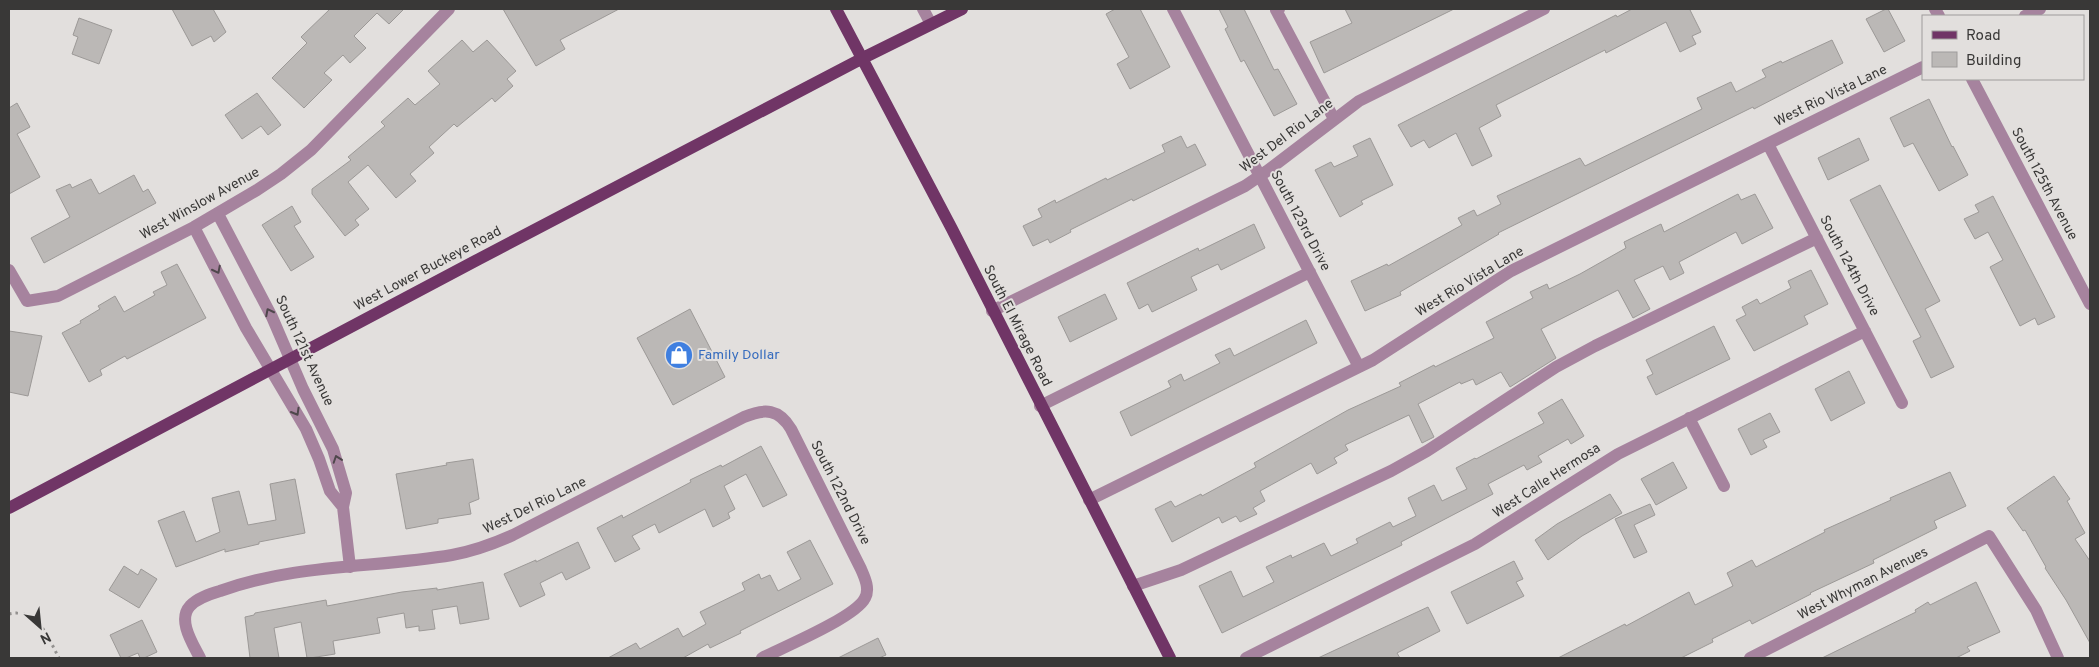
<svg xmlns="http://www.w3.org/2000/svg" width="2099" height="667" font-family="Overpass,sans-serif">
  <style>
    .building { fill: #bbb8b6; stroke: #9c9997 }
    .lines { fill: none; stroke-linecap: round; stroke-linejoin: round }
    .path { stroke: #93918f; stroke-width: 3; stroke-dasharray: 2.5 4; stroke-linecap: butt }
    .minor { stroke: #a6839e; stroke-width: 12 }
    .major { stroke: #703566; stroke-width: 12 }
    .oneway { stroke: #4f474c }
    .labels { text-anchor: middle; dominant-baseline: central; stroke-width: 4; stroke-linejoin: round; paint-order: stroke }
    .street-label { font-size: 14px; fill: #393837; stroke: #e2dfdd }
    .shop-label { font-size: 14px; fill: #366cbe; stroke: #e2dfdd; text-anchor: start }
  </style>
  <rect width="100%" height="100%" fill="#e2dfdd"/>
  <path class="building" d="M172,9H213L226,32L214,42L211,36L192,46Z
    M330,9H404L389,24L377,13L354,36L366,48L350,63L343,55L324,73L332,80L304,108L272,78L307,43L301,37Z
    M503,9H619L560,40L565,49L536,66Z
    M1115,9H1140L1170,67L1130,89L1117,64L1129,57L1106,14Z
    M1219,9H1244L1274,70L1278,69L1297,104L1274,116L1244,60L1241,62L1225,29L1228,27Z
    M1345,9H1454L1324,73L1310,42L1352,23Z
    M1632,9H1692L1690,10L1701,32L1692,36L1696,44L1680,52L1666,22L1606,53L1605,50L1496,105L1501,116L1479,128L1492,156L1472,166L1456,133L1429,148L1424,140L1411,147L1398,125L1616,15L1617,17Z
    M1886,9H1888L1905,41L1884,52L1866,19Z
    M79,18L112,30L99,64L72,54L78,37L73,35Z
    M462,40L473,52L487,40L516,71L507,79L513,86L495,102L492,98L457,127L454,124L429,147L434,153L410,174L416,181L396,198L368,165L348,182L369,209L355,220L359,225L345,236L312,194V189L351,160L348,157L385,126L381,122L408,98L415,105L440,84L428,71Z
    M1832,40L1843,63L1754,109L1753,107L1498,233L1499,234L1400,292L1401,295L1365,311L1351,281L1387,264L1388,266L1462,225L1458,218L1474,210L1477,216L1501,204L1497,196L1580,158L1585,166L1702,109L1697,98L1731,82L1736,92L1766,77L1762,70L1781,61L1782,63Z
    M257,93L281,125L268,135L261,126L242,139L225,115Z
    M1929,99L1952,147L1953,146L1968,175L1939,191L1913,143L1904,147L1890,118Z
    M17,103L30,127L17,134L40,177L9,194V108Z
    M1181,136L1187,148L1195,144L1206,165L1133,201L1132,199L1070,230L1071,232L1050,243L1048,239L1033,246L1023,226L1042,217L1038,209L1055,200L1056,203L1106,178L1107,180L1165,152L1162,145Z
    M1370,138L1393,185L1361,201L1363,204L1340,217L1315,170L1331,162L1334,167L1358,156L1353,146Z
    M1859,138L1869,160L1828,180L1818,158Z
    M134,175L143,192L148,189L156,203L44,263L31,238L70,217L56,190L70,184L72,188L91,179L99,194Z
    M1880,185L1940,301L1925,309L1954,367L1931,378L1913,341L1921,337L1850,200Z
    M1738,194L1741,200L1755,194L1773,228L1742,244L1736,232L1679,262L1684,273L1670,280L1663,266L1634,280L1650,309L1633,318L1618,290L1541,329L1556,358L1510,387L1501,372L1476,385L1473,379L1461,384L1460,382L1418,404L1434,437L1422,443L1409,415L1345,445L1348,450L1334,458L1337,463L1317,474L1311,463L1260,491L1265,501L1253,508L1257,514L1240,522L1236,516L1222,523L1219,517L1172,542L1155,509L1171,501L1175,507L1201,494L1202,496L1256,467L1254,463L1348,410L1401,386L1399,383L1434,365L1435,367L1494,338L1486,322L1533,298L1530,292L1547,284L1549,289L1580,274L1626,248L1624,242L1661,224L1664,232Z
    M1993,196L2055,317L2038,325L2035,318L2020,326L1990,267L2003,260L1988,232L1975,239L1964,219L1979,212L1975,205Z
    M292,206L301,222L294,226L314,257L291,271L262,225Z
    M1254,224L1265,248L1221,270L1218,264L1191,277L1197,290L1152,312L1148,304L1139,309L1127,283L1198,248L1199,251Z
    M177,264L206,318L127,359L125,356L100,370L102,375L89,382L62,333L81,323L80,321L100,309L98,306L115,296L124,312L155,295L153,292L167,285L161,272Z
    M1811,270L1828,304L1804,316L1808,324L1754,351L1736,320L1746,315L1742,307L1757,299L1760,304L1791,288L1788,281Z
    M1105,294L1117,319L1070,342L1058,317Z
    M690,309L725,377L673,405L637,338Z
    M1306,320L1317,343L1131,436L1120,412L1171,387L1168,381L1181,374L1184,381L1220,363L1215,355L1230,348L1234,356Z
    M1714,326L1730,359L1656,395L1647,377L1653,374L1646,360Z
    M9,331L42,336L28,396L9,392Z
    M1849,371L1865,403L1831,421L1815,389Z
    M1562,399L1584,436L1571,444L1568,439L1538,456L1542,462L1527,470L1524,465L1488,484L1493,494L1401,542L1402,545L1222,633L1199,586L1231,571L1243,597L1274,582L1266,567L1291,555L1292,558L1324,543L1331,556L1358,543L1356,539L1390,522L1393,527L1416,516L1408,498L1434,485L1442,501L1467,489L1456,468L1475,458L1476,459L1544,423L1538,413Z
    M1770,413L1780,432L1763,440L1767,447L1751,455L1738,429Z
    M761,446L787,495L763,507L746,474L724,486L735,509L728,513L730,518L713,527L705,509L659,533L655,524L632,536L640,549L615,562L597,528L622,515L623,518L691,482L690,480L721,465L722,467Z
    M473,459L479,499L469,503L471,514L438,519V523L406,529L396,474L447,465L446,463Z
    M1673,462L1687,488L1656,505L1641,479Z
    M1950,472L1966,506L1934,521L1937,528L1873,560L1874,563L1810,593L1811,594L1752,624L1750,620L1712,639L1713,642L1681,658H1558L1625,624L1626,626L1689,592L1695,605L1733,586L1727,573L1752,560L1756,567L1825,532L1824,530L1891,500L1890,498Z
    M2054,476L2070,499L2067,501L2085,533L2075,539L2090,561V643L2066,600L2045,568L2046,567L2025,530L2023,531L2007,508Z
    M295,479L305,533L259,542V544L225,552V549L176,567L158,521L184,511L196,542L220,532L212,498L239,491L248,525L276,520L270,484Z
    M1610,494L1622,513L1582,536L1548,560L1535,540L1557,524Z
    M1650,504L1655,515L1634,525L1647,552L1634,558L1615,519Z
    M810,540L833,584L740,631L741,633L710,648L708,644L683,658H608L636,643L640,649L678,628L683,637L706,624L700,612L745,590L742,583L759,574L761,579L770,575L778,591L801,579L787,552Z
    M578,542L590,568L566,580L562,572L540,583L545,595L520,607L504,574L536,560V562Z
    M1514,561L1523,579L1516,582L1524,596L1467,624L1451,592Z
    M124,566L138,575L141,569L157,579L139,608L109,590Z
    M483,582L489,619L460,624L457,606L432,610L435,629L419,631V626L406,628L404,613L377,618L380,633L333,641L335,654L310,658H307L301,622L274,628L279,658H250L245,617L254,615L255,613L326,600L327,606L402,592L437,588V590Z
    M1976,582L2000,632L1967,647L1970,651L1956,658H1822L1916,612L1915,610L1928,602L1930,605Z
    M1428,607L1440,631L1397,653L1400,658H1318Z
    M142,620L157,652L144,658H140L138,653L126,658H121L110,635Z
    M878,638L886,655L879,658H838Z"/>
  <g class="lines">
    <path class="path" d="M9,614C38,607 48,638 59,658"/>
    <path class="minor" d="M923,9L931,24
      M1173,9L1359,367
      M1279,9L1276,10L1334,119
      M1935,9L1939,16
      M2025,16L2040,9
      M1972,79L2090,304
      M1768,144L1902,403
      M218,214L272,317L303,389L333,449L346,493L343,507L350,567
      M194,227L246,328L306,429L319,459L330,491L343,507
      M9,270L27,301L58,296L194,227L257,190L281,174L311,150L449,9
      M992,311L1245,186L1267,171L1359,101L1544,9
      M1040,406L1310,272
      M1689,418L1724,486
      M1089,500L1373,360L1511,271L1923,67
      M1133,586L1181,570L1391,471L1427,451L1556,367L1595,346L1817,238
      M200,658C193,644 177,620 190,606C197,598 210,594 220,591C294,564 375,568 452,555C473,551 493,544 513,535L744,417C765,408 779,409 791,429L861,569C865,578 870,589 865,598C856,617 784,647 762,658
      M1246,658L1475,544L1618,454L1865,331
      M1750,658L1989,536L2036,610L2058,658"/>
    <path class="major" d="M836,9L952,229L1170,658
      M9,508L479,259L863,58L962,9"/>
  </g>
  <defs><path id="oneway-chevron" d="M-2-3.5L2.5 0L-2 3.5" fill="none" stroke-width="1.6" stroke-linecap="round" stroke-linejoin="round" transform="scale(1.25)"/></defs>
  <g class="oneway">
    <use href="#oneway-chevron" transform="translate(217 270) rotate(63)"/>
    <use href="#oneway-chevron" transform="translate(269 312) rotate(-117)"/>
    <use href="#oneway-chevron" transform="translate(296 412) rotate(60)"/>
    <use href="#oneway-chevron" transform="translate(337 459) rotate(-109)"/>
  </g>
  <defs>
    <symbol id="shop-disc" viewBox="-11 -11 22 22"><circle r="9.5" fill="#3f7fe0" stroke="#e2dfdd"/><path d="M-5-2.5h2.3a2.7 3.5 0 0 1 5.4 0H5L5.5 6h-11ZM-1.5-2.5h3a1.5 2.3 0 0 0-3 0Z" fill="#fff"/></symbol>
  </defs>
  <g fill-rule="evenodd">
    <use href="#shop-disc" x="663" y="339" width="32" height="32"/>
  </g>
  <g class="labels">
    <g class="street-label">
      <text transform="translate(1831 96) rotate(-26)">West Rio Vista Lane</text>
      <text transform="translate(1287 136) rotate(-37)">West Del Rio Lane</text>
      <text transform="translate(2044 184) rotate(62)">South 125th Avenue</text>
      <text transform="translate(200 204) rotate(-29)">West Winslow Avenue</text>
      <text transform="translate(1300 221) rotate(62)">South 123rd Drive</text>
      <text transform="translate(1849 266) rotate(62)">South 124th Drive</text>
      <text transform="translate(428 269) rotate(-28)">West Lower Buckeye Road</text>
      <text transform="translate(1470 282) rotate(-31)">West Rio Vista Lane</text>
      <text transform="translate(1017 326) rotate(63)">South El Mirage Road</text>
      <text transform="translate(304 351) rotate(65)">South 121st Avenue</text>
      <text transform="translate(1547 481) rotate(-33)">West Calle Hermosa</text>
      <text transform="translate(840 493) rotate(63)">South 122nd Drive</text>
      <text transform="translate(535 506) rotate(-26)">West Del Rio Lane</text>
      <text transform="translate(1863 584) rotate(-27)">West Whyman Avenues</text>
    </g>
    <g class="shop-label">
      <text x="698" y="355">Family Dollar</text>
    </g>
  </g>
  <rect width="2099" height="667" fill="none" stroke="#393837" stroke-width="20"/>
  <rect x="1922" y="15" width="162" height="65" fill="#e2dfdd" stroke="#9e9c9b"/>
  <rect x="1932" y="31" width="25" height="8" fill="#703566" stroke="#9e9c9b"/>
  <text x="1966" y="40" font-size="15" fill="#393837">Road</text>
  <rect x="1932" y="52" width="25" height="15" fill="#bbb8b6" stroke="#9e9c9b"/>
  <text x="1966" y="65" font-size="15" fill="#393837">Building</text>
  <g transform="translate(40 627) rotate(153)" stroke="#e2dfdd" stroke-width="4" paint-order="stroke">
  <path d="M0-4L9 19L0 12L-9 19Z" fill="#393837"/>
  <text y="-8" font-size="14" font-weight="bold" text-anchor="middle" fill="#393837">N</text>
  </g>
</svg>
